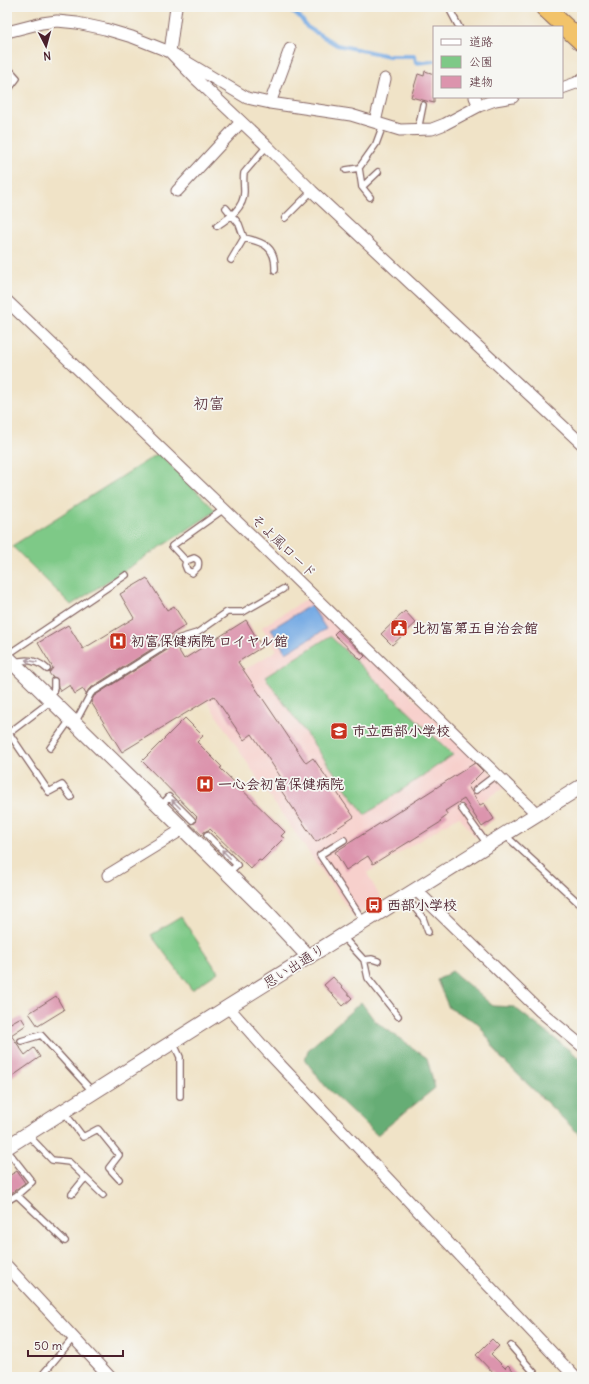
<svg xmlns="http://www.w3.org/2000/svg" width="589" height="1384" font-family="Delius,'Klee One',sans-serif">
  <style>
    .built { fill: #f7d0cc }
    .green { fill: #7ec987; stroke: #647459 }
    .forest { fill: #66ad74; stroke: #586650 }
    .water { fill: #77abe4; stroke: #606588 }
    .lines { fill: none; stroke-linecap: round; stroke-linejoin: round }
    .stream { stroke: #77abe4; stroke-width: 4 }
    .building { fill: #dc94ad }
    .service-casing { stroke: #846462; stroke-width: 8 }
    .minor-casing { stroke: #846462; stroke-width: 13 }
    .tertiary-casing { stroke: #846462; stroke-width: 16 }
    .trunk-casing { stroke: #846462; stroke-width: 20 }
    .service { stroke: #fff; stroke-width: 5.5 }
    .minor { stroke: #fff; stroke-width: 11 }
    .tertiary { stroke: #fff; stroke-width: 14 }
    .trunk { stroke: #f2c36a; stroke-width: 18 }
    .oneway { stroke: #ae9aa0 }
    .labels { text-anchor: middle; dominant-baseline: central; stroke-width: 3.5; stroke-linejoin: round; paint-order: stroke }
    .street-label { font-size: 14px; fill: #4a1f2b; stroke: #f6f6f2 }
    .poi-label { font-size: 14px; font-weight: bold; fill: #4a1f2b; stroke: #f6f6f2; text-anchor: start }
    .quarter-label { font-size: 16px; fill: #4a1f2b; stroke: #f6f6f2 }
  </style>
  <rect width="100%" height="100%" fill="#f6f6f2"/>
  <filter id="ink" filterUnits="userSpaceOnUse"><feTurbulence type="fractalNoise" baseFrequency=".025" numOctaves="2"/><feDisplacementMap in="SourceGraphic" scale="8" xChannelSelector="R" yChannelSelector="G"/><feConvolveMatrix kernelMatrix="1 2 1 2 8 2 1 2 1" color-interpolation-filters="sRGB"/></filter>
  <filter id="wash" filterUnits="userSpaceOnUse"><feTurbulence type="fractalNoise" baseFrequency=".012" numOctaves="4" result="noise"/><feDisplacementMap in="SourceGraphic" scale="16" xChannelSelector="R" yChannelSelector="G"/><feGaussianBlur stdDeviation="0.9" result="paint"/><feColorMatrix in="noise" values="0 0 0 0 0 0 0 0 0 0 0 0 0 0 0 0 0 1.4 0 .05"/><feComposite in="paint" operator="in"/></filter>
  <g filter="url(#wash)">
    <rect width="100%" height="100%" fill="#f0e3c7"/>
    <path class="built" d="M310,597L505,787L469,809L483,832L475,837L459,816L367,873L380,897L354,917L261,784L203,695L277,650L262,627Z"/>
    <path class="green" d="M159,453L216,511L71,605L12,546Z
      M330,636L453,755L365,815L265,677Z
      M181,917L218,972L192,990L151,935Z"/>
    <path class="forest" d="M452,971L493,1006L514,1007L582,1060V1137L501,1058L478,1023L449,1008L437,980Z
      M361,1002L375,1021L427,1058L435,1088L377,1135L326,1087L305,1060L308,1050Z"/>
    <path class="water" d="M311,605L326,629L286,653L271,629Z"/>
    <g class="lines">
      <path class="stream" d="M285,7L300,17L307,27L337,45L389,56H415L416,63L434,61"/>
    </g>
    <g id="blocks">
      <path class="building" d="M425,71L434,74V103L411,97L418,74L424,76Z
        M147,578L167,610L174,606L186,625L169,636L171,643L175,644L184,659L246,620L262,647L238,662L306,763L313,758L354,817L316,842L276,783L282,779L252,734L244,740L214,696L122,752L91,702L94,696L167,650L169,645L167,642H163L89,689L86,694L83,689L75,694L70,685L61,691L58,687L57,679L54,677H52L49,673L53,668L38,643L68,625L83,649L134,618L120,594Z
        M405,611L416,623L392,645L381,634Z
        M338,630L365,656L361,660L334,634Z
        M185,718L203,736L197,742L222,767L220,768L285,832L281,836L284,838L261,861L259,860L251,869L210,829L204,832L203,836L190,824L195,823L196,818L197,817L142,761Z
        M475,763L483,771L468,786L480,805L484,803L494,819L482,827L464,799L445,811L448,815L440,821L441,822L373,864L368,856L346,870L335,852Z
        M333,977L352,998L343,1006L324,985Z
        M56,996L64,1010L38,1026L29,1013Z
        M21,1017L26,1025L11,1035L25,1055L34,1048L40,1057L7,1080V1025Z
        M17,1171L25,1183L7,1196V1177Z
        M492,1339L499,1346L491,1354L505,1368L508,1365L519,1377H495L496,1376L476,1355Z"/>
    </g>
  </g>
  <g filter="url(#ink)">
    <use href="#blocks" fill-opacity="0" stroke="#846462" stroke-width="1"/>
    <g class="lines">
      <defs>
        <path id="service" d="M454,7L451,12L459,27
          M7,67L17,78L8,90
          M418,130L423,105
          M346,170L359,168
          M378,172L362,187L359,168L376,144L383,125
          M362,187L370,197
          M226,208L239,224L244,238C264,242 276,247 275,270
          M285,218L312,191
          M217,226C229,218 244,208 244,192C244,185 243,179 244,173L267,146
          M231,260L244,238
          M186,561L194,558C199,560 199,562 198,567L192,573L187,570L185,565L186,561L172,546L224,509
          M174,640L197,633L227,612H243L283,589
          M7,655L126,575
          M13,663C26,658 37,660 47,669
          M54,681V688L51,701L9,733L49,792L62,785L71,797
          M75,723L91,693L165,646
          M50,748L70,720
          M476,790L497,774
          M161,806L169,797L192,820
          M461,808L487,844
          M504,834L582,906
          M207,835L237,865L228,873
          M344,840L320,855L364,922
          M406,897L423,918L428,932
          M342,936L364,960L368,978L398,1016
          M364,960L372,959L378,961
          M21,1041L41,1035L93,1092
          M173,1042L180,1057V1096
          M64,1112L83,1137L98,1129L119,1155L109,1168L119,1179
          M28,1135L52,1160L69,1162L103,1195
          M7,1150L32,1182L17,1195L7,1201
          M72,1194L85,1178
          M17,1195L65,1241
          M511,1346L538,1377
          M43,1374L74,1337"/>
        <path id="minor" d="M176,7L170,52L195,78L267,146L312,191L582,444
          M7,32L42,23L57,21L77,23L105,29L132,37L170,52L247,98L270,103L351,115L400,130L432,129L445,124L479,106L495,100L513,97
          M562,88L576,83L582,79
          M475,97L479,106
          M270,103L290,49
          M375,122L385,79
          M177,191L241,122
          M7,301L254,538L537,814
          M108,875L183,829
          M416,890L540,1011L582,1046
          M228,1007L268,1052L575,1377
          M7,1266L110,1377"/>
        <path id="tertiary" d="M7,657L173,819L264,909L309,957
          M7,1147L228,1007L582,786"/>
        <path id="trunk" d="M544,7L582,42"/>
      </defs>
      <use href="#service" class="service-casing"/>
      <use href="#minor" class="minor-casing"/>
      <use href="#tertiary" class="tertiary-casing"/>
      <use href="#trunk" class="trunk-casing"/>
      <use href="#service" class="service"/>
      <use href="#minor" class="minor"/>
      <use href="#tertiary" class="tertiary"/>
      <use href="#trunk" class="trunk"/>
    </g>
    <defs><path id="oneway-shaft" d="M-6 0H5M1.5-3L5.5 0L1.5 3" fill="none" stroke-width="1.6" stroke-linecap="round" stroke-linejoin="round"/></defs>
    <g class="oneway">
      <use href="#oneway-shaft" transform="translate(31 661) rotate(-169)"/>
      <use href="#oneway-shaft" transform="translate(176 804) rotate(-135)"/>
      <use href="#oneway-shaft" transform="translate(226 854) rotate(-135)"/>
    </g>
  </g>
  <defs>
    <symbol id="civic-square" viewBox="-11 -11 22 22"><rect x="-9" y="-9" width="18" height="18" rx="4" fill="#c8321e" stroke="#f6f6f2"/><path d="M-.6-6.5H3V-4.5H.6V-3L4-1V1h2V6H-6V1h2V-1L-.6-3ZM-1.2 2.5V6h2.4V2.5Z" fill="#fff"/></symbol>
    <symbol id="hospital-square" viewBox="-11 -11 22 22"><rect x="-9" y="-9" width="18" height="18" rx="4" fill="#c8321e" stroke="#f6f6f2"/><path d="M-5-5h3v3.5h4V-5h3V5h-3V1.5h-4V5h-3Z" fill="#fff"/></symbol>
    <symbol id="school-square" viewBox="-11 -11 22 22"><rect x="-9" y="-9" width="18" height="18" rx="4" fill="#c8321e" stroke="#f6f6f2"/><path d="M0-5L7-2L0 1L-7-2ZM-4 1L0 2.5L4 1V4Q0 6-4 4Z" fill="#fff"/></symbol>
    <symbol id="bus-square" viewBox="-11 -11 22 22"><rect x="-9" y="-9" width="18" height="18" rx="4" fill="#c8321e" stroke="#f6f6f2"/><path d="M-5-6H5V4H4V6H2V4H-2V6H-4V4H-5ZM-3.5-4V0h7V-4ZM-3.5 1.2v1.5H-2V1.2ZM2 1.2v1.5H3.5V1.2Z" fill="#fff"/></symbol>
  </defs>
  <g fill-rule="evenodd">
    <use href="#civic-square" x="389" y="618" width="20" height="20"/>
    <use href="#hospital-square" x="108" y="631" width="20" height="20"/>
    <use href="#school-square" x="329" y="721" width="20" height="20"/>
    <use href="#hospital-square" x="195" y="774" width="20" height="20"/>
    <use href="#bus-square" x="364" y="895" width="20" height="20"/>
  </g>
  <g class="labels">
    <g class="street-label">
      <text transform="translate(284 546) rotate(44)">そよ風ロード</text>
      <text transform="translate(294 966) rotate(-32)">思い出通り</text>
    </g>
    <g class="poi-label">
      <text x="412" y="628">北初富第五自治会館</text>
      <text x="131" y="641">初富保健病院 ロイヤル館</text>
      <text x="352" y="731">市立西部小学校</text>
      <text x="218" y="784">一心会初富保健病院</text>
      <text x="387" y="905">西部小学校</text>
    </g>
    <g class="quarter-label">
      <text x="209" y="403">初富</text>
    </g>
  </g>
  <rect width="589" height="1384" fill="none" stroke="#f6f6f2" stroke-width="24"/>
  <rect x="433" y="26" width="130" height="72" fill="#f6f6f2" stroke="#b1a0a2"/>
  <rect x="441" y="39" width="20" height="6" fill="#ffffff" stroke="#b1a0a2"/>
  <text x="469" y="46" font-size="12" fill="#4a1f2b">道路</text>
  <rect x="441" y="56" width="20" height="12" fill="#7ec987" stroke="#b1a0a2"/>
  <text x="469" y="66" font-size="12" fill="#4a1f2b">公園</text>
  <rect x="441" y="76" width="20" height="12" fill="#dc94ad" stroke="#b1a0a2"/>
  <text x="469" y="86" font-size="12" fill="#4a1f2b">建物</text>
  <g transform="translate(46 46) rotate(174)" stroke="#f6f6f2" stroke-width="3" paint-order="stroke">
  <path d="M0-3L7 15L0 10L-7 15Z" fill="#4a1f2b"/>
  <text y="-6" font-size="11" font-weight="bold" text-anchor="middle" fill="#4a1f2b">N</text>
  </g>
  <path d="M28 1350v6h95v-6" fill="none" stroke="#4a1f2b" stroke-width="2"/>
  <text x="34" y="1350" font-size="12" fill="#4a1f2b" stroke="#f6f6f2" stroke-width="3" paint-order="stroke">50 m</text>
</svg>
